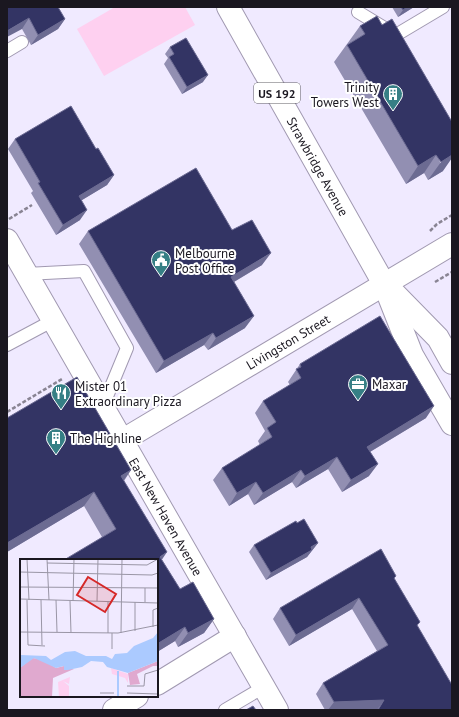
<svg xmlns="http://www.w3.org/2000/svg" width="459" height="717" font-family="'PT Sans',sans-serif">
  <style>
    .green { fill: #fed0f0 }
    .lines { fill: none; stroke-linecap: round; stroke-linejoin: round }
    .lane-casing { stroke: #a199b1; stroke-width: 14 }
    .street-casing { stroke: #a199b1; stroke-width: 24 }
    .secondary-casing { stroke: #a199b1; stroke-width: 24 }
    .primary-casing { stroke: #a199b1; stroke-width: 24 }
    .path { stroke: #898493; stroke-width: 2.5; stroke-dasharray: 4 2; stroke-linecap: butt }
    .lane { stroke: #fff; stroke-width: 12 }
    .street { stroke: #fff; stroke-width: 22 }
    .secondary { stroke: #fff; stroke-width: 22 }
    .primary { stroke: #fff; stroke-width: 22 }
    .wall { fill: #928fb2 }
    .shaded-wall { fill: #6c6b92 }
    .building { fill: #333464; stroke: #6c6b92 }
    .labels { text-anchor: middle; dominant-baseline: central; stroke-width: 4; stroke-linejoin: round; paint-order: stroke }
    .shield { fill: #fff; stroke: #5f5d63; stroke-width: 1 }
    .shield-label { font-size: 12px; font-weight: bold; fill: #1a1720 }
    .poi-label { font-size: 13px; fill: #1a1720; stroke: #fff; text-anchor: start }
    .street-label { font-size: 13px; fill: #1a1720; stroke: #fff }
    .inset-river { fill: none; stroke: #abcaff; stroke-width: 2 }
    .inset-road { fill: none; stroke: #9a96a6; stroke-width: 1 }
    .view { fill: #d62828; fill-opacity: 0.15; stroke: #d62828; stroke-width: 2 }
    .inset-edge { fill: none; stroke: #1a1720; stroke-width: 2 }
  </style>
  <rect width="100%" height="100%" fill="#f0eaff"/>
  <path class="green" d="M115,7H185L195,25L104,76L77,29Z"/>
  <g class="lines">
    <defs>
      <path id="lane" d="M358,12L396,35L443,7
        M7,51L22,42
        M26,274L84,271L127,348L103,406
        M7,345L54,320
        M225,710L264,687"/>
      <g id="street">
        <path id="s1" d="M123,440L452,244"/>
        <path d="M157,684L235,636"/>
        <path d="M114,710L137,696"/>
      </g>
      <g id="secondary">
        <path id="s2" d="M7,240L277,710"/>
      </g>
      <g id="primary">
        <path id="s3" d="M228,7L384,284L412,355L452,424"/>
        <path d="M391,290L438,338L452,363"/>
      </g>
    </defs>
    <use href="#lane" class="lane-casing"/>
    <use href="#street" class="street-casing"/>
    <use href="#secondary" class="secondary-casing"/>
    <use href="#primary" class="primary-casing"/>
    <path class="path" d="M9,219L32,205
      M430,231L437,224L452,215
      M435,282L452,272
      M7,412L62,379"/>
    <use href="#lane" class="lane"/>
    <use href="#street" class="street"/>
    <use href="#secondary" class="secondary"/>
    <use href="#primary" class="primary"/>
  </g>
  <path class="wall" d="M7,7L65,19L58,29L31,45L22,29Z
    M392,7H414L398,17Z
    M392,19L443,171L428,180L424,173L406,184L334,62L360,26L382,25Z
    M170,47L203,82L182,94L164,64L168,58L165,54Z
    M15,139L96,149L114,175L107,185L82,200L80,220L56,235L31,193L33,191L8,149Z
    M232,230L262,265L234,282L245,328L208,350L204,345L156,373L79,244L88,231Z
    M300,364L426,418L370,452L369,476L342,492L328,469L296,488L292,482L254,505L248,494L229,506L213,480L222,468L260,445L258,441L265,431L255,413L263,401L290,385L288,382Z
    M7,418L131,470L124,481L162,560L180,589L214,619L204,633L178,647L175,641L157,652V560L102,537L84,506L7,552Z
    M297,523L318,543L307,557L266,580L249,552L254,545Z
    M396,576L394,579L420,622L417,626L452,710H325L316,694L323,683L377,651L352,609L289,646L273,619L280,608Z"/>
  <path class="shaded-wall" d="M407,7H414L398,17L403,10Z
    M29,18L22,29L7,37V31Z
    M65,19L58,29L31,45L38,35Z
    M208,75L203,82L182,94L187,87Z
    M452,148V158L443,171L428,180L441,162Z
    M436,155L424,173L406,184L418,166Z
    M114,175L107,185L72,206L79,196Z
    M87,210L80,220L56,235L63,225Z
    M271,253L262,265L222,289L231,277Z
    M254,316L245,328L208,350L216,338Z
    M213,333L204,345L156,373L164,361Z
    M434,406L426,418L358,459L367,447Z
    M337,457L328,469L296,488L305,476Z
    M378,464L369,476L342,492L351,480Z
    M131,470L121,484V476Z
    M301,470L292,482L254,505L263,493Z
    M256,482L248,494L229,506L237,493Z
    M94,492L84,506L7,552V543Z
    M318,543L307,557L266,580L271,573L311,547Z
    M167,552L157,567L160,557Z
    M359,598L352,609L289,646L296,635Z
    M214,619L204,633L178,647L188,633Z
    M185,627L175,641L157,652V644Z
    M384,700L377,710H328L334,702Z"/>
  <path class="building" d="M7,7H58L65,19L38,35L29,18L7,31Z
    M401,7H407L403,10Z
    M377,16L382,25L392,19L452,122V155L441,162L436,155L418,166L347,45L365,34L360,26Z
    M186,38L208,75L187,87L169,57L174,54L170,47Z
    M71,106L96,149L98,148L114,175L79,196L87,210L63,225L38,183L40,182L15,139Z
    M196,168L232,230L252,220L271,253L231,277L254,316L216,338L213,333L164,361L88,231Z
    M380,316L434,406L367,447L378,464L351,480L337,457L305,476L301,470L263,493L256,482L237,493L222,468L272,437L267,428L276,422L263,401L301,378L296,369L301,367L300,364Z
    M77,377L131,470L121,476L167,552L160,557L180,589L193,582L214,619L188,633L185,627L157,644V560H64L116,529L94,492L7,543V418Z
    M304,519L318,543L311,547L312,550L271,573L254,545L296,521L297,523Z
    M381,549L396,576L394,578L420,622L417,625L452,685V710H378L384,700L334,702L323,683L388,645L359,598L296,635L280,608Z
    M253,706L256,710H246Z"/>
  <defs>
    <symbol id="building-pin" viewBox="-11 -11 22 30"><path d="M0 17L-7.5 6A9.5 9.5 0 1 1 7.5 6Z" fill="#367f85" stroke="#fff"/><path d="M-4-6H4V6H1V3H-1V6H-4ZM-2.5-4.3h1.7v1.8h-1.7ZM.8-4.3h1.7v1.8H.8ZM-2.5-1h1.7V.8h-1.7ZM.8-1h1.7V.8H.8Z" fill="#fff"/></symbol>
    <symbol id="civic-pin" viewBox="-11 -11 22 30"><path d="M0 17L-7.5 6A9.5 9.5 0 1 1 7.5 6Z" fill="#367f85" stroke="#fff"/><path d="M-.6-6.5H3V-4.5H.6V-3L4-1V1h2V6H-6V1h2V-1L-.6-3ZM-1.2 2.5V6h2.4V2.5Z" fill="#fff"/></symbol>
    <symbol id="office-pin" viewBox="-11 -11 22 30"><path d="M0 17L-7.5 6A9.5 9.5 0 1 1 7.5 6Z" fill="#367f85" stroke="#fff"/><path d="M-6-3h4V-5.5h4V-3h4V5H-6ZM-1-4.5V-3h2v-1.5ZM-6 0V1H6V0Z" fill="#fff"/></symbol>
    <symbol id="restaurant-pin" viewBox="-11 -11 22 30"><path d="M0 17L-7.5 6A9.5 9.5 0 1 1 7.5 6Z" fill="#367f85" stroke="#fff"/><path d="M-5-6h1v4h1v-4h1v4h1v-4h1v5L-1.5 .5V6h-2V.5L-5-1ZM5-6V6H3V1.5H1.5Q1.5-4 5-6Z" fill="#fff"/></symbol>
  </defs>
  <g fill-rule="evenodd">
    <use href="#building-pin" x="382" y="83" width="22" height="30"/>
    <use href="#civic-pin" x="150" y="249" width="22" height="30"/>
    <use href="#office-pin" x="347" y="373" width="22" height="30"/>
    <use href="#restaurant-pin" x="50" y="382" width="22" height="30"/>
    <use href="#building-pin" x="45" y="427" width="22" height="30"/>
  </g>
  <g class="labels">
    <rect class="shield" x="254" y="83" width="46" height="20" rx="3"/>
    <g class="shield-label">
      <text x="277" y="93">US 192</text>
    </g>
    <g class="poi-label">
      <text x="379" y="87" text-anchor="end">Trinity<tspan x="379" dy="15">Towers West</tspan></text>
      <text x="175" y="253">Melbourne<tspan x="175" dy="15">Post Office</tspan></text>
      <text x="372" y="384">Maxar</text>
      <text x="75" y="386">Mister 01<tspan x="75" dy="15">Extraordinary Pizza</tspan></text>
      <text x="70" y="438">The Highline</text>
    </g>
    <g class="street-label">
      <text stroke="none"><textPath href="#s3" startOffset="183">Strawbridge Avenue</textPath></text>
      <text stroke="none"><textPath href="#s1" startOffset="192">Livingston Street</textPath></text>
      <text stroke="none"><textPath href="#s2" startOffset="319">East New Haven Avenue</textPath></text>
    </g>
  </g>
  <g transform="translate(20 559)">
    <rect width="138" height="138" fill="#f0eaff"/>
    <path d="M91,109L108,115V124L105,119L92,115ZM50,118L49,125L43,122L49,127V138H39L38,123Z" fill="#fed0f0"/>
    <path d="M12,99L22,100L36,109L44,107L45,110H54L33,119L32,138H0V109ZM138,102V107H133L117,115L120,125L110,126L108,114Z" fill="#e0a9cf"/>
    <path d="M138,73V102L108,114L87,108L83,103L71,102L62,108L48,111H44V107L36,109L14,99L0,109L1,96L26,97L31,101L45,93L55,92L66,97H86L92,100L95,95L107,94L114,87L133,79Z" fill="#abcaff"/>
    <path class="inset-river" d="M98,138V112"/>
    <path class="inset-road" d="M7,0L9,41M27,0L29,41M27,4L127,6L138,0M0,13L132,16L138,14M0,28L138,29M0,40L138,44M7,41L8,86L25,87M21,41L22,86M36,41L37,73M50,42L51,74M53,42L54,0M77,42L78,0M88,42V74M125,43V29M133,68V51L138,49M115,72V43M0,73L98,74L138,66M92,74V90M101,74L102,0M107,127H124L125,115L138,111M80,134H94M107,134L138,135"/>
    <path class="view" d="M68,18L96,35L85,53L57,36Z"/>
    <rect width="138" height="138" class="inset-edge"/>
  </g>
  <rect width="459" height="717" fill="none" stroke="#1a1720" stroke-width="16"/>
</svg>
